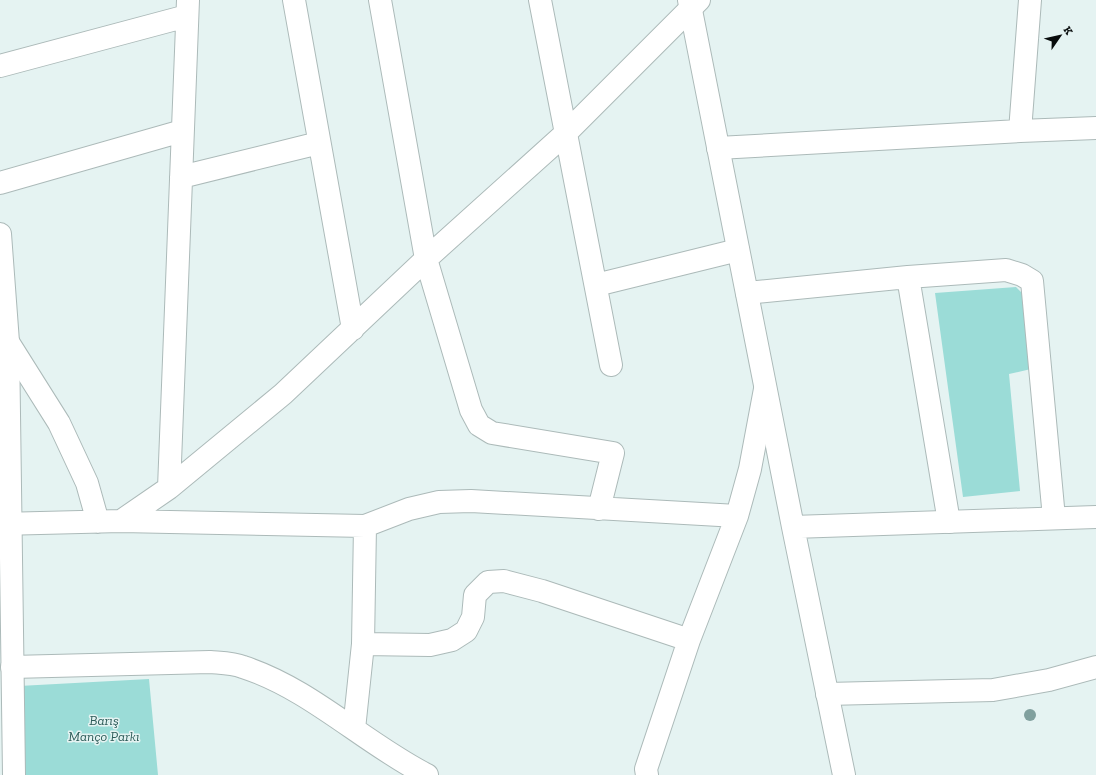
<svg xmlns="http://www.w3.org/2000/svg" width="1096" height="775" font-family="'Zilla Slab',serif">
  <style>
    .green { fill: #9bdcd7 }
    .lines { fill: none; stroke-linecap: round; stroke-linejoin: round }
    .street-casing { stroke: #acbab9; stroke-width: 24 }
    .secondary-casing { stroke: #acbab9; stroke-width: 24 }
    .street { stroke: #fff; stroke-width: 22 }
    .secondary { stroke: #fff; stroke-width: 22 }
    .tree { fill: #80a09e }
    .labels { text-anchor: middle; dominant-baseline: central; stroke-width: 3; stroke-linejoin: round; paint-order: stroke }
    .park-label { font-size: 14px; font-style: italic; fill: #2d5c59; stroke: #e5f3f2 }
  </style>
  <rect width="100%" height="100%" fill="#e5f3f2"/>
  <path class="green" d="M1016,287L1023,294L1031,369L1009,374L1020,491L963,497L935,293Z
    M149,679L158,775H22L19,686Z"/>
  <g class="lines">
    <defs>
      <path id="street" d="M294,0L353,329
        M380,0L426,259L471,410L479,425L492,433L613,453L599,509
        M540,0L611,365
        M0,66L187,16
        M1020,131L1030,0
        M718,148L1020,131L1096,128
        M181,177L319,143
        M0,183L182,131
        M908,277L949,522
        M596,285L738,250
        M747,293L908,277L1006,270L1022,275L1032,281L1054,518
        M8,342L59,423L87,483L98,522
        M169,488L188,0
        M121,521L169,488L283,394L426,259L566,133L699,0
        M0,524L121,521L365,526L409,509L439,502L471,501L737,516
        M363,644L430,645L452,640L466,631L473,617L475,595L488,582L504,581L542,591L689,640
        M12,667L210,662C221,663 233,663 243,667C311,689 364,743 427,775
        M827,694L993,690L1049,680L1096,667
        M354,729L363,644L365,526
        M647,775L646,769L689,640L737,516L750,469L765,389"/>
      <path id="secondary" d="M689,0L793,527L844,775
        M0,234L8,342L14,775
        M793,527L1096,517"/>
    </defs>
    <use href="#street" class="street-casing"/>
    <use href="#secondary" class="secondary-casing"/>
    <use href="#street" class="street"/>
    <use href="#secondary" class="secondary"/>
  </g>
  <circle class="tree" cx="1030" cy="715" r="6"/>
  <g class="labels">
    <g class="park-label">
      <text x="104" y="720">Barış<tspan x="104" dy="16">Manço Parkı</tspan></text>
    </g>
  </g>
  <g transform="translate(1060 36) rotate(56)" stroke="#e5f3f2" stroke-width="3" paint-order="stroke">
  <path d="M0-3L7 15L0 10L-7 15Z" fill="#080c0c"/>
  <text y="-6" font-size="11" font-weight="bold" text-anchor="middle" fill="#080c0c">K</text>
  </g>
</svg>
